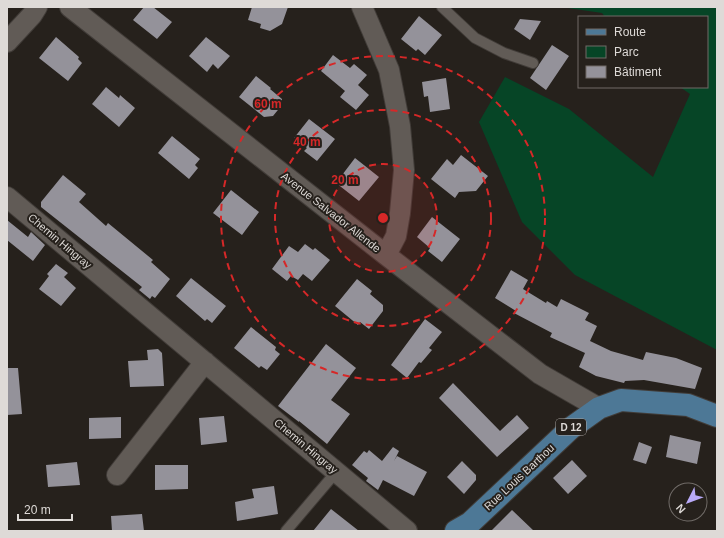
<svg xmlns="http://www.w3.org/2000/svg" width="724" height="538" font-family="Arial,sans-serif">
  <style>
    .green { fill: #064526 }
    .building { fill: #94929a }
    .lines { fill: none; stroke-linecap: round; stroke-linejoin: round }
    .lane-casing { stroke: #413c38; stroke-width: 12 }
    .street-casing { stroke: #413c38; stroke-width: 22 }
    .primary-casing { stroke: #413c38; stroke-width: 24 }
    .lane { stroke: #615b56; stroke-width: 10 }
    .street { stroke: #615b56; stroke-width: 20 }
    .primary { stroke: #4d7896; stroke-width: 22 }
    .ring { fill: none; stroke: #d62828; stroke-width: 2; stroke-dasharray: 7 5 }
    .labels { text-anchor: middle; dominant-baseline: central; stroke-width: 4; stroke-linejoin: round; paint-order: stroke }
    .shield { fill: #26211c; stroke: #a7a29f; stroke-width: 1 }
    .shield-label { font-size: 10px; font-weight: bold; fill: #dedad7 }
    .street-label { font-size: 11px; fill: #dedad7; stroke: #26211c }
    .centre { fill: #d62828; stroke: #26211c; stroke-width: 2 }
    .ring-label { font-size: 12px; text-anchor: middle; font-weight: bold; fill: #d62828; stroke: #26211c; stroke-width: 4; stroke-linejoin: round; paint-order: stroke }
  </style>
  <rect width="100%" height="100%" fill="#26211c"/>
  <path class="green" d="M561,7H717V350L575,275L522,222L479,122L505,77L569,109L653,177L690,94L680,87H707V17H605L602,13Z"/>
  <path class="building" d="M144,7H153L172,22L157,39L133,20Z
    M252,7H288L282,24L270,31L260,28L261,24L248,20Z
    M419,16L442,35L425,55L418,49L416,51L401,39Z
    M520,19L541,21L530,40L514,29Z
    M56,37L79,57L78,59L82,63L68,81L39,58Z
    M206,37L230,56L218,69L213,64L207,72L189,56Z
    M552,45L569,56L546,90L530,78Z
    M333,55L350,68L354,64L367,75L358,85L369,95L356,110L340,97L345,91L321,71Z
    M256,76L271,88L270,89L282,99V105L273,116L264,117L239,97Z
    M446,78L450,109L430,112L428,96L424,97L422,82Z
    M106,87L119,98L120,95L135,108L119,127L92,104Z
    M309,119L335,139L317,161L304,151L307,148L294,138Z
    M172,136L200,159L195,165L198,168L189,179L158,153Z
    M461,155L488,176L476,191L459,192L455,198L431,179L447,159L453,165Z
    M355,158L379,177L359,201L336,183Z
    M63,175L86,194L79,202L106,226L108,223L153,260L151,262L170,279L155,298L152,296L150,299L139,290L142,287L41,207V202Z
    M231,190L259,212L242,235L213,213Z
    M432,217L460,239L442,262L428,251L430,248L417,237Z
    M7,220L28,237L31,232L45,245L33,261L7,240Z
    M305,244L313,250L315,248L330,260L312,281L303,274L298,280L291,276L287,281L272,269L289,246L298,252Z
    M56,264L68,273L64,277L76,288L61,306L39,289L49,276L47,274Z
    M511,270L528,280L523,289L546,303L547,301L557,307L561,299L589,313L585,320L597,326L590,341L611,351L643,360L646,352L676,358L702,368L695,389L644,380L625,381L624,383L596,376L579,367L585,353L550,337L552,333L514,313L516,311L495,298Z
    M191,278L226,306L212,323L207,319L205,321L176,296Z
    M357,279L372,291L370,294L383,305V311L369,329L360,322L358,325L335,306Z
    M425,319L442,332L429,348L432,350L421,363L419,362L407,378L391,365Z
    M251,327L276,347L275,350L280,354L267,370L261,366L259,368L234,348Z
    M326,344L356,368L331,400L350,414L327,444L299,421V422L278,406Z
    M158,349L162,353L164,386L130,387L128,361L148,360L147,350Z
    M7,368H18L22,414L7,415Z
    M453,383L500,431L517,415L529,428L497,457L439,398Z
    M224,416L227,442L201,445L199,418Z
    M121,417V438L89,439V418Z
    M670,435L701,442L697,464L666,457Z
    M639,442L652,447L646,464L633,460Z
    M393,447L399,451L394,461L397,456L427,472L414,496L383,480L378,490L366,481L368,478L352,465L364,451L367,453L369,450L382,461Z
    M572,460L587,476L568,494L553,478Z
    M462,461L476,475V480L464,494L447,477Z
    M77,462L80,485L48,487L46,465Z
    M155,465H188V489L155,490Z
    M274,486L278,514L237,521L235,502L254,498L252,489Z
    M331,509L359,531H313Z
    M512,510L534,531H491Z
    M142,514L144,531H112L111,516Z"/>
  <g class="lines">
    <defs>
      <path id="lane" d="M442,7L475,38L504,53L533,63
        M286,531L337,471"/>
      <path id="street" d="M70,7L386,255L540,374L599,408
        M362,7L389,70L400,126L404,170L400,213L396,236L386,255
        M7,42L32,15L37,7
        M7,197L407,531
        M117,475L205,362"/>
      <path id="primary" d="M456,531L470,523L571,428L599,408L621,400L688,405L717,416"/>
    </defs>
    <use href="#lane" class="lane-casing"/>
    <use href="#street" class="street-casing"/>
    <use href="#primary" class="primary-casing"/>
    <use href="#lane" class="lane"/>
    <use href="#street" class="street"/>
    <use href="#primary" class="primary"/>
  </g>
  <circle cx="383" cy="218" r="54" fill="#d62828" fill-opacity=".12"/>
  <g class="ring">
    <circle cx="383" cy="218" r="54"/>
    <circle cx="383" cy="218" r="108"/>
    <circle cx="383" cy="218" r="162"/>
  </g>
  <g class="labels">
    <rect class="shield" x="556" y="419" width="30" height="16" rx="3"/>
    <g class="shield-label">
      <text x="571" y="427">D 12</text>
    </g>
    <g class="street-label">
      <text transform="translate(331 212) rotate(38)">Avenue Salvador Allende</text>
      <text transform="translate(60 241) rotate(40)">Chemin Hingray</text>
      <text transform="translate(306 446) rotate(40)">Chemin Hingray</text>
      <text transform="translate(519 477) rotate(-43)">Rue Louis Barthou</text>
    </g>
  </g>
  <circle cx="383" cy="218" r="6" class="centre"/>
  <g class="ring-label">
    <text x="268" y="108">60 m</text>
    <text x="307" y="146">40 m</text>
    <text x="345" y="184">20 m</text>
  </g>
  <rect width="724" height="538" fill="none" stroke="#dedad7" stroke-width="16"/>
  <rect x="578" y="16" width="130" height="72" fill="#26211c" stroke="#706b67"/>
  <rect x="586" y="29" width="20" height="6" fill="#4d7896" stroke="#706b67"/>
  <text x="614" y="36" font-size="12" fill="#dedad7">Route</text>
  <rect x="586" y="46" width="20" height="12" fill="#064526" stroke="#706b67"/>
  <text x="614" y="56" font-size="12" fill="#dedad7">Parc</text>
  <rect x="586" y="66" width="20" height="12" fill="#94929a" stroke="#706b67"/>
  <text x="614" y="76" font-size="12" fill="#dedad7">Bâtiment</text>
  <g transform="translate(688 502) rotate(228)"><circle r="19" fill="#26211c" stroke="#706b67"/>
  <path d="M0-3L7 15L0 10L-7 15Z" fill="#b9aaf7"/>
  <text y="-6" font-size="11" font-weight="bold" text-anchor="middle" fill="#dedad7">N</text>
  </g>
  <path d="M18 514v6h54v-6" fill="none" stroke="#dedad7" stroke-width="2"/>
  <text x="24" y="514" font-size="12" fill="#dedad7" stroke="#26211c" stroke-width="3" paint-order="stroke">20 m</text>
</svg>
